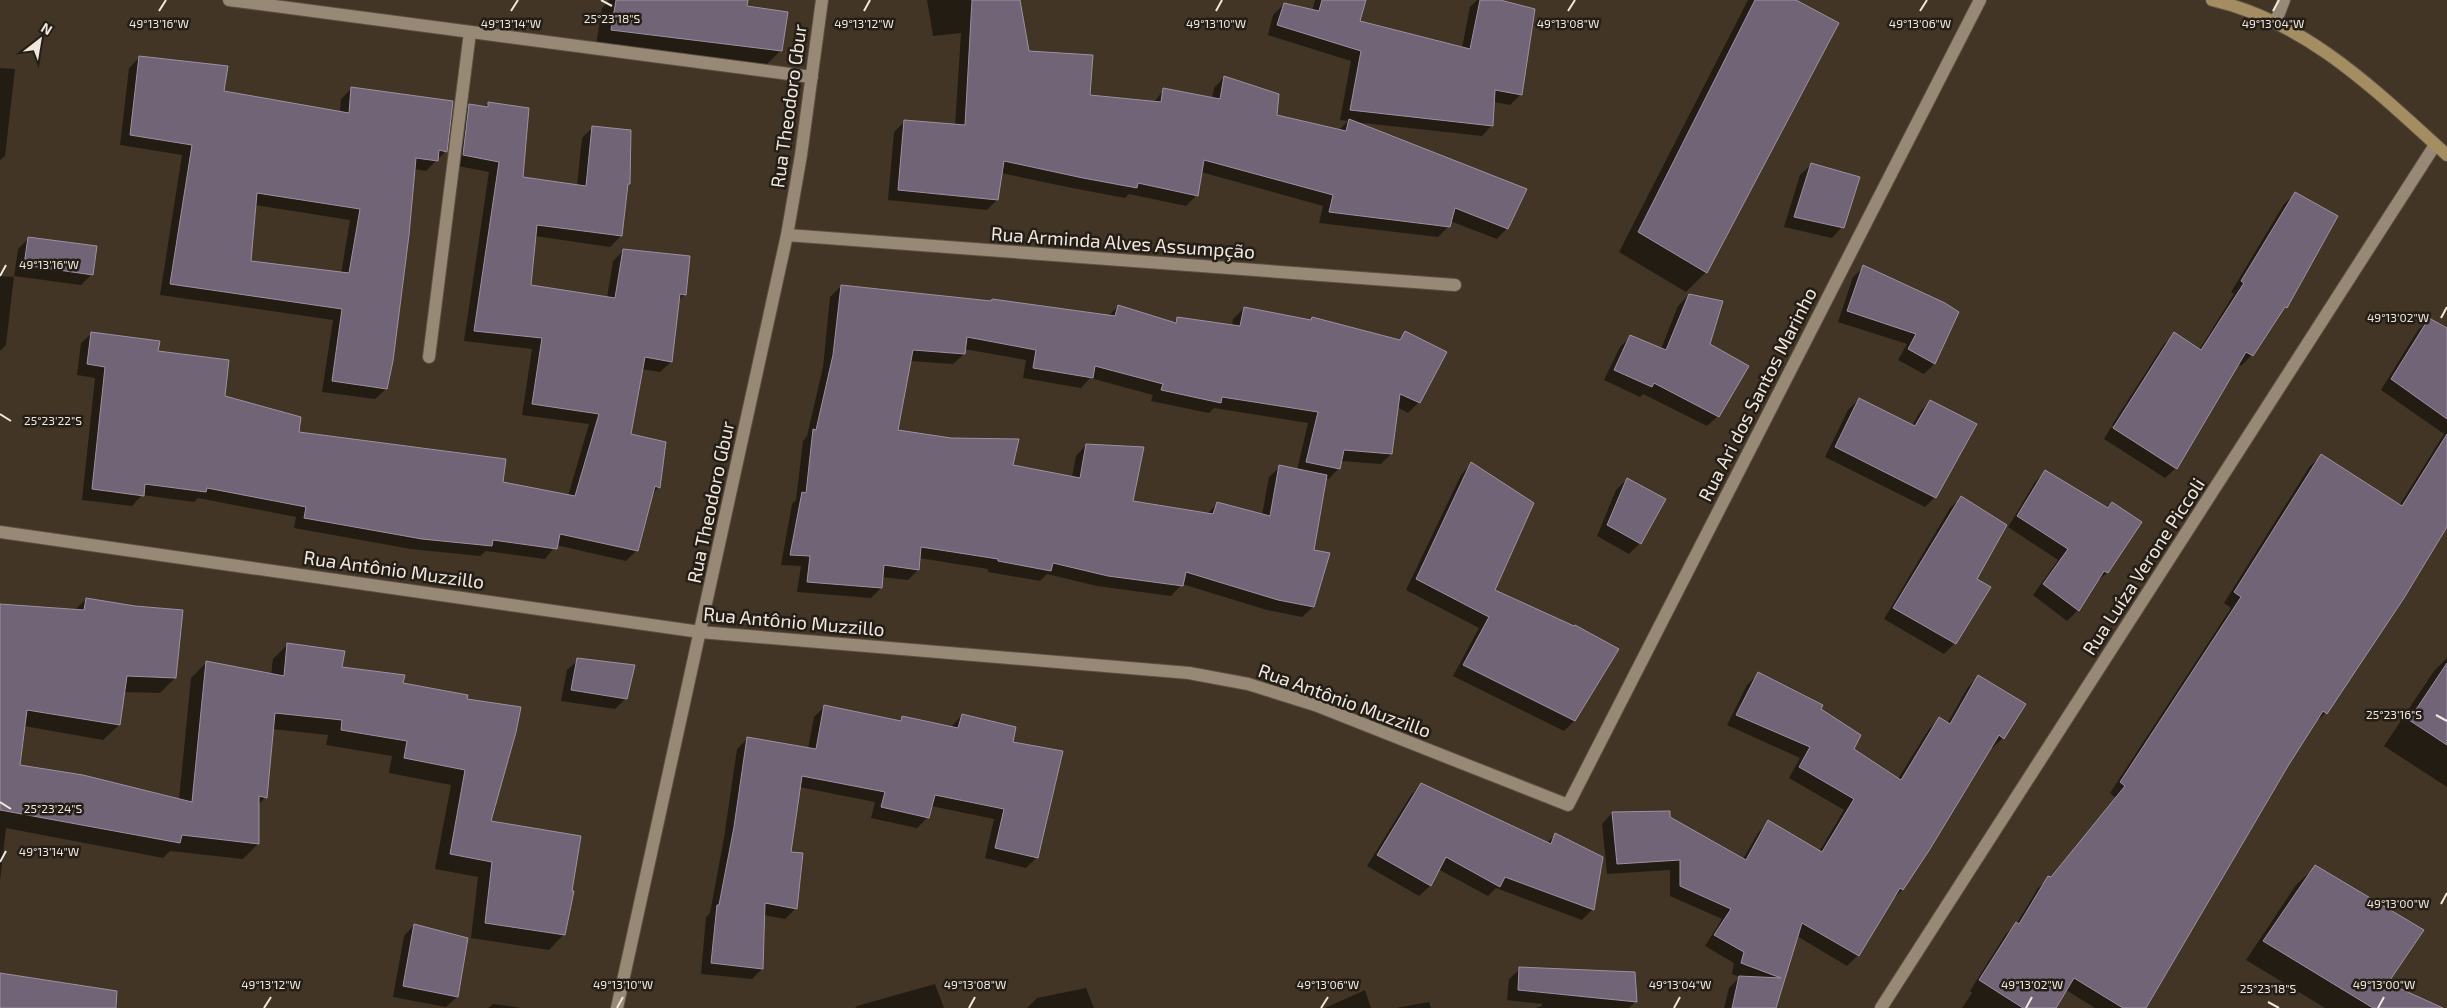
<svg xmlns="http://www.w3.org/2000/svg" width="2447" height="1008" font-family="'Exo 2',sans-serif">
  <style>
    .shadow { fill: #0007; fill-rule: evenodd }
    .building { fill: #706476; stroke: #9d90a3; fill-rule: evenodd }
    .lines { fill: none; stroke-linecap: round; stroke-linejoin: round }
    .service-casing { stroke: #5c5143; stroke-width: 14 }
    .minor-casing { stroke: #5c5143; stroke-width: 14 }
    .secondary-casing { stroke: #5c5143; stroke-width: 14 }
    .service { stroke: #988977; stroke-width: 12 }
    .minor { stroke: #988977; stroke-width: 12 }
    .secondary { stroke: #a58d62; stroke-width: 12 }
    .ticks { fill: none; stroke: #f0e8de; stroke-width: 2 }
    .labels { text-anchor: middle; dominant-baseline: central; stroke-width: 5; stroke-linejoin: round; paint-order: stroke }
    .street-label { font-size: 19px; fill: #f0e8de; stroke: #241e17 }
    .ticks-label { font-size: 12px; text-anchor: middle; fill: #f0e8de; stroke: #241e17; stroke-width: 5; stroke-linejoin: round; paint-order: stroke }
  </style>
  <rect width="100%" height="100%" fill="#423525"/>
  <path class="shadow" d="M610,0H747L746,7L781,50L765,66L596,45L602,8Z
    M927,0H1018L1028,52L1089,96L1153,103L1164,90L1212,99L1214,88L1224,77L1276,116L1339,130L1348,121L1340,120L1351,61L1268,35L1273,15L1284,4L1312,11L1315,0H1365L1358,22L1462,48L1470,7L1477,0H1495L1521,94L1510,105L1494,102L1492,125L1482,136L1354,122L1507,228L1497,239L1450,221L1449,226L1438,237L1319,223L1323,206L1201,172L1197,195L1186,206L1129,194L1125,198L1072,188L1001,173L997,200L987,210L888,200L894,132L905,121L955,126L961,33L933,36Z
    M1748,0H1794L1837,24L1706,272L1686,292L1619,252Z
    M139,58L223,92L340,112L341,99L352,88L446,151L426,171L414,169L386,389L375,399L322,392L333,320L160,295L182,155L120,145L129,68ZM255,205L350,220L341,274L250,262Z
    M0,68L15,69L5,156L0,160Z
    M489,103L522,178L577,186L582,138L593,127L629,184L626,186L621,236L610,247L535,236L529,286L607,298L613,261L624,250L685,294L678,301L671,362L660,372L641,369L630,435L659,487L651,495L637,550L626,561L556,545L545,559L486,551L480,556L411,549L294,528L296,517L198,498L194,502L142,495L132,506L82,500L95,378L77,375L81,343L92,333L157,352L224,397L298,433L501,483L568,496L589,424L522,415L532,349L464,341L489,172L453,165L459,116L470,105L484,107Z
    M1811,165L1842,227L1832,238L1784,227L1800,175Z
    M2295,194L2286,307L2278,315L2252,355L2241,366L2238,364L2176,468L2165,478L2104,439L2111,427L2175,469V466L2112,425L2164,344L2175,334L2199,350L2234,294L2231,292L2284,204Z
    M29,238L92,274L81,285L14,276L6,345L0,351V276L14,277L18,249Z
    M1864,267L1958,312L1934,364L1924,374L1898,360L1907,344L1838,322L1853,277Z
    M841,286L1108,317L1118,306L1172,323L1178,318L1232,326L1233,319L1244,308L1310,321L1312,318L1397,341L1405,333L1419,402L1408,413L1397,407L1391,454L1381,464L1341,461L1339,468L1329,479L1325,478L1312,551L1313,607L1302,617L1267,610L1182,584L1171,596L1097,586L1047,574L1040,581L988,572V569L919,558L918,570L908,580L882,577L881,588L871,598L797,592L801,566L781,565L792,504L796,500L803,441L807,436L823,367L830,297ZM964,349L1026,360L1023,378L1081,388L1090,378L1153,395L1151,401L1209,413L1214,408L1308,423L1297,470L1280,467L1269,477L1262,515L1218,503L1207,514L1131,502L1086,445L1076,456L1072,477L1011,466L951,439L896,431L910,361L953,364L964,354Z
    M1689,295L1708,344L1718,416L1707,426L1643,394L1640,397L1604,380L1620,347L1630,337L1661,349L1678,306Z
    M2429,319L2447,329V526L2326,713L2314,723L2287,765L2144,1008H2095L2066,990L2055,1008H1962L1972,993L1970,991L2005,935L2017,923L2038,888L2050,878L2116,798L2110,793L2231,608L2224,603L2310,466L2321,456L2399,506L2444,434L2381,390L2418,330Z
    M1859,399L1912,426L1920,412L1930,401L1935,497L1925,507L1825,457L1848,410Z
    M1471,464L1494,591L1574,721L1564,731L1453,676L1479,628L1406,590L1461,475Z
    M2045,472L2107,508L2112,504L2140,522L2107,573L2095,583L2078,610L2067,621L2033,595L2058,560L2008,527L2035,482Z
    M1627,479L1664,500L1640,543L1629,554L1597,536L1616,490Z
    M1961,498L1975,579L1989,587L1955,643L1944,654L1884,619L1950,508Z
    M86,599L175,678L160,693L123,692L119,725L103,740L24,726L19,766L179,800L191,678L206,663L271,675L273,659L288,644L340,668L401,684L466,696L489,822L564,934L549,950L471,938L478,877L435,869L451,785L389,773L392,756L326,745L328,735L272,729L266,797L258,805V844L243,859L170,851L163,858L6,828L0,881V606L75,610Z
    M2447,658V787L2384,746L2434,671Z
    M578,660L626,698L615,709L561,701L567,670Z
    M1758,674L1820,709L1852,750L1898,779L1929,729L1939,719L1947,724L1968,687L1978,677L2003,738L1992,748L1990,747L1902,890L1892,900L1858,955L1847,966L1797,936L1775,1008H1724L1729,988L1740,977L1732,974L1734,963L1705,946L1722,919L1670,896V870L1607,874L1602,824L1612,813L1668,812L1669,818L1743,859L1758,833L1768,822L1819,852L1844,810L1789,778L1800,758L1727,725L1747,685Z
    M825,706L899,721L903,717L951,727L962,715L1011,743L1037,857L1026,868L985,858L994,819L931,806L928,817L917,828L871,818L875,802L799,787L789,853L796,908L785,919L764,915L762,969L752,979L701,974L706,917L710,913L724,838L737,749L747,739L808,749L814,717Z
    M1421,784L1547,843L1555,835L1593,909L1582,920L1496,888L1488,896L1438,869L1430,886L1419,896L1367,866L1411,795Z
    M2315,867L2386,984L2440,1008H2325L2246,960L2296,885Z
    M414,925L457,997L446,1007L393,997L404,936Z
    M1520,969L1634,973L1635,1002L1629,1008H1535L1542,1006V1004L1507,1000L1509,979Z
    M935,984L944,1008H855L857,1006Z
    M1086,988L1094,1008H1027L1037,998Z
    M1365,990L1371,1008H1325Z
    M1429,1002L1431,1008H1396Z
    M493,1004L522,1008H488Z"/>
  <path class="building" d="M616,0H748L747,6L788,12L782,51L611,30Z
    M972,0H1020L1029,51L1093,55L1090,95L1161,102L1163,88L1220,99L1224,76L1279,94L1277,115L1346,131L1349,119L1527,189L1508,229L1455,208L1450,227L1329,212L1333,195L1204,160L1198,196L1138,183L1137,188L1083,178L1004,161L998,200L898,190L904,120L965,125Z
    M1322,0H1366L1360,21L1470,49L1480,0H1500L1535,9L1522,95L1495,90L1493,126L1350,110L1361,51L1277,25L1284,3L1319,11Z
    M1755,0H1796L1839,23L1707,273L1638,232Z
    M139,56L228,66L224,91L349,113L351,87L453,101L447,152L439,150L438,161L416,158L409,235L393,361L387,389L332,381L342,309L170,284L192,145L130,135ZM257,193L360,209L349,273L251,261Z
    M488,102L529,108L523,177L586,186L592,126L631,130L630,184H628L622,236L537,225L531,285L615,298L623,249L690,256L686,295L680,294L672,362L645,357L631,434L666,442L660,488L655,486L638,551L560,534L557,549L493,540L492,546L422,539L304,518L306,507L207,488L206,492L145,484L144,496L92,489L105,367L87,364L91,332L160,341L158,351L229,360L225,396L301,417L299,432L506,459L503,482L575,496L599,414L532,404L542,338L474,331L499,162L463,155L469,104L488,107Z
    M1811,163L1860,177L1844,228L1794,217Z
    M2295,192L2338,216L2287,308L2285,307L2253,356L2246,352L2177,469L2113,428L2174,332L2201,350L2244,283L2241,281Z
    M28,237L97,246L93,275L24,265Z
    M1863,265L1945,303L1959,312L1935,364L1908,349L1916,334L1847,311Z
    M841,285L991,301L992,299L1115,316L1118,305L1176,323L1177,317L1240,326L1244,307L1311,320L1312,317L1400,340L1405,331L1447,352L1420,403L1400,394L1392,454L1344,450L1340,469L1306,462L1318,412L1222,397L1221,403L1161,390L1163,384L1095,366L1093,378L1033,368L1036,350L967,337L965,354L913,350L898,430L951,438L1019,439L1013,465L1080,478L1086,444L1144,447L1133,501L1213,514L1217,502L1270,516L1279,465L1327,475L1314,550L1330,553L1314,607L1278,600L1186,572L1183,586L1108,576L1053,563L1051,571L998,561V559L921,547L919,570L884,565L882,588L807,582L810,556L790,555L802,492L806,493L813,429L816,430L833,355Z
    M1689,294L1723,301L1710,344L1749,366L1719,417L1654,383L1652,387L1614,370L1630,335L1666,350Z
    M2429,318L2447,328V419L2391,379Z
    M1859,398L1915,426L1930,400L1977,424L1936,498L1835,447Z
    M2447,434V527L2404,598L2327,714L2323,711L2288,766L2146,1008H2123L2074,978L2056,1008H2023L1979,980L2016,922L2019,924L2048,876L2051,877L2125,786L2120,782L2241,597L2234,592L2321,454L2402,506Z
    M1471,462L1534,503L1495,590L1574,626L1575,625L1619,649L1575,721L1463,665L1489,617L1416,579Z
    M2045,470L2108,508L2112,502L2142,522L2108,573L2104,571L2079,611L2043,584L2068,549L2017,516Z
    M1627,478L1666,499L1641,544L1607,525Z
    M1961,496L2007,525L1977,579L1991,587L1956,644L1893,608Z
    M86,598L135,606L183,610L176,678L127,676L120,725L27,710L20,765L83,775L192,802L206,661L284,676L287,643L345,651L342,667L405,675L403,683L468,695L467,699L521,707L516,732L491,821L581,836L572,891H574L565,935L485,923L492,862L450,854L465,770L404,758L407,741L341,730L342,720L275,713L267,798L259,796V844L182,835L180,843L0,810V604L84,610Z
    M577,658L635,665L627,699L571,690Z
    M2447,663V745L2409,720Z
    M1758,672L1823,705L1821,709L1861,735L1854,749L1901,780L1939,717L1950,724L1978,675L2026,704L2004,739L1999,735L1930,849L1903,890L1900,888L1859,956L1802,923L1776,1008H1732L1739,976L1781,978L1741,963L1744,952L1714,935L1731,909L1680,886V860L1617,864L1612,812L1670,811V817L1746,860L1768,820L1822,852L1854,799L1799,767L1810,747L1736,715Z
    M824,705L901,721L902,716L958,728L962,714L1016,727L1013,742L1063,751L1038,858L995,848L1004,809L935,795L929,818L881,807L885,792L802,776L791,852L803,853L797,909L765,903L763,969L711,963L717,905H719L734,827L747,737L816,749Z
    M1421,783L1551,844L1555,833L1603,857L1594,910L1505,877L1500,887L1446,857L1431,886L1377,855Z
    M2315,865L2424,930L2388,983L2443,1008H2373L2263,941Z
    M414,924L468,938L458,997L403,986Z
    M1519,967L1635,972L1637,1002L1518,990Z
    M0,973L117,991L116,1008H0Z"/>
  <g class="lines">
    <defs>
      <path id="service" d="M429,357L470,32"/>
      <path id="minor" d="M229,0L812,77
        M2276,21L2284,0
        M787,235L1455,285
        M0,532L700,632L1189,673L1248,684L1315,705L1568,805L1980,0
        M617,1008L787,235L801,155L822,0
        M1881,1008L2435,145"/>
      <path id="secondary" d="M2212,0C2308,22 2376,91 2447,155"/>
    </defs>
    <use href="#service" class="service-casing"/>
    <use href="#minor" class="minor-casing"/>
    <use href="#secondary" class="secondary-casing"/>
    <use href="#service" class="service"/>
    <use href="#minor" class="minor"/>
    <use href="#secondary" class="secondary"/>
  </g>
  <path class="ticks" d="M601,0L612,6M159,11L166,0M511,11L518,0M864,11L870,0M1216,11L1222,0M1568,11L1575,0M1920,11L1927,0M2273,11L2279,0M0,276L6,265M2441,318L2447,307M0,414L11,421M2436,715L2447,721M0,802L11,809M0,862L6,851M2441,904L2447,893M2268,1002L2279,1008M264,1008L271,997M617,1008L623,997M969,1008L975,997M1321,1008L1328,997M1674,1008L1680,997M2026,1008L2032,997M2378,1008L2384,997"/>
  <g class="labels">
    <g class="street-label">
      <text transform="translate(788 106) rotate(-82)">Rua Theodoro Gbur</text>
      <text transform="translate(1123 242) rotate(4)">Rua Arminda Alves Assumpção</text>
      <text transform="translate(1757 394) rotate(-63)">Rua Ari dos Santos Marinho</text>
      <text transform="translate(710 502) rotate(-78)">Rua Theodoro Gbur</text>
      <text transform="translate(2143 566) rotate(-57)">Rua Luíza Verone Piccoli</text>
      <text transform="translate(394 569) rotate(8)">Rua Antônio Muzzillo</text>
      <text transform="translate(794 621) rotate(5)">Rua Antônio Muzzillo</text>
      <text transform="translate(1345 700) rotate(20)">Rua Antônio Muzzillo</text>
    </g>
  </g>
  <g class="ticks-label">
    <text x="612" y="23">25°23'18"S</text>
    <text x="159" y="28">49°13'16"W</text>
    <text x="864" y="28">49°13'12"W</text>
    <text x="1568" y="28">49°13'08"W</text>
    <text x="511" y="28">49°13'14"W</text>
    <text x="1216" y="28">49°13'10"W</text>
    <text x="1920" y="28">49°13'06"W</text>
    <text x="2273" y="28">49°13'04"W</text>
    <text x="49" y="269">49°13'16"W</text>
    <text x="2398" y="322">49°13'02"W</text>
    <text x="53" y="425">25°23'22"S</text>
    <text x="2394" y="719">25°23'16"S</text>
    <text x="53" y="813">25°23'24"S</text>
    <text x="49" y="856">49°13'14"W</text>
    <text x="2398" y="908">49°13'00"W</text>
    <text x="271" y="989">49°13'12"W</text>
    <text x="623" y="989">49°13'10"W</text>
    <text x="975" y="989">49°13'08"W</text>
    <text x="1328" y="989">49°13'06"W</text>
    <text x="1680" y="989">49°13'04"W</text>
    <text x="2032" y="989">49°13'02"W</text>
    <text x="2384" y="989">49°13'00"W</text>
    <text x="2268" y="993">25°23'18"S</text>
  </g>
  <g transform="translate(40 40) rotate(31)" stroke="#241e17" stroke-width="4" paint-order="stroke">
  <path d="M0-4L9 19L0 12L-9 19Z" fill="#f0e8de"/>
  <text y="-8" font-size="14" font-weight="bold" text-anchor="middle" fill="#f0e8de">N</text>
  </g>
</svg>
